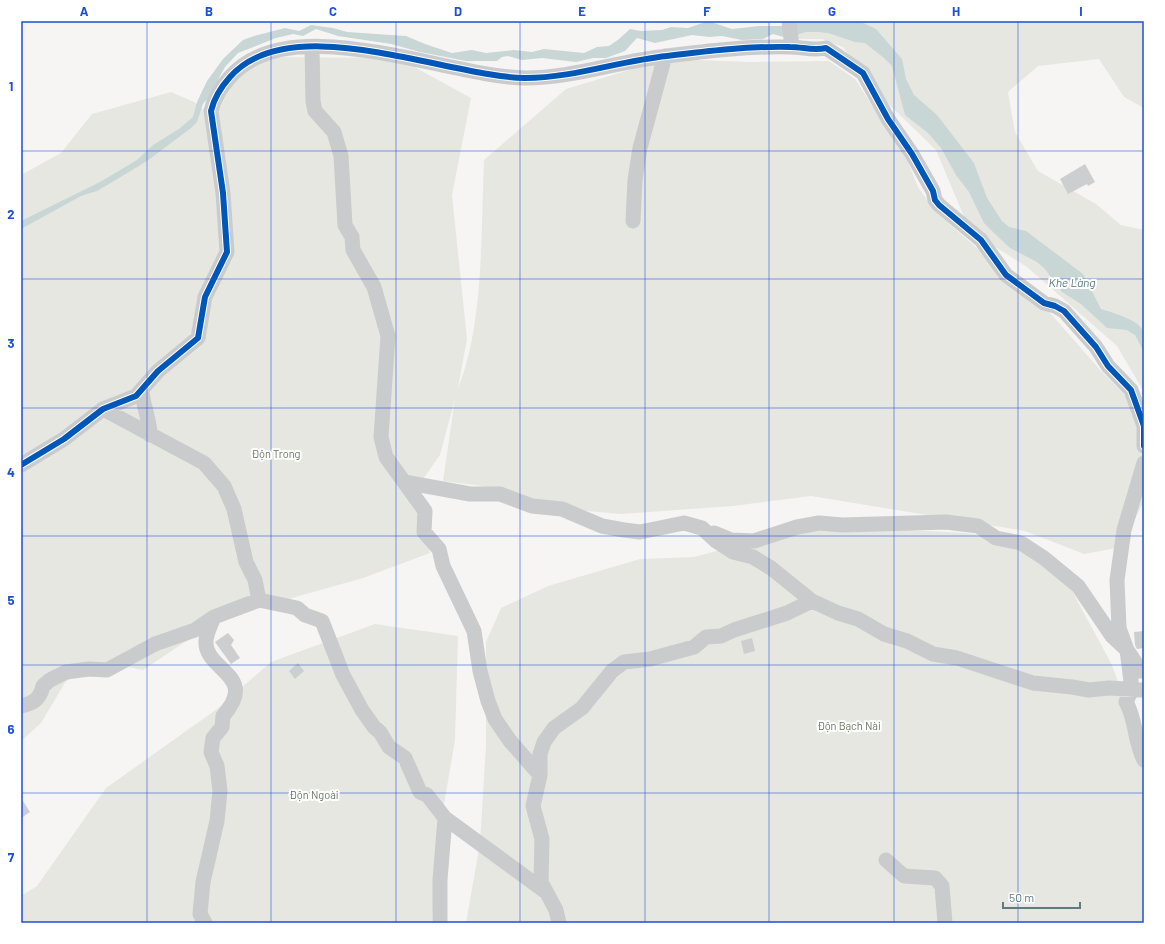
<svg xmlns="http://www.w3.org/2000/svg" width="1165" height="944" font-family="Barlow,sans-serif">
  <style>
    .green { fill: #e6e7e1 }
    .water { fill: #c8d6d6 }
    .building { fill: #cdcecf }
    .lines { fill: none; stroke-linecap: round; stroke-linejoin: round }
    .minor { stroke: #cacbcc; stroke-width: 15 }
    .cycleway-casing { stroke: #fff; stroke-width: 8 }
    .cycleway { stroke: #0057b8; stroke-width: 6 }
    .grid { fill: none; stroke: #1d4ed8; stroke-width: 1; stroke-opacity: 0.55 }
    .labels { text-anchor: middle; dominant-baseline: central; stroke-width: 4; stroke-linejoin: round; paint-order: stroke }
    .park-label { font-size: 11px; fill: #69785f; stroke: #fff }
    .water-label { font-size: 12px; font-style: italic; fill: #5a7a7c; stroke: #fff }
    .neatline { fill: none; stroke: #1d4ed8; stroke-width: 1.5 }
    .grid-label { font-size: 13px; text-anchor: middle; font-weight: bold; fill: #1d4ed8 }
  </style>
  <rect width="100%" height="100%" fill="#f6f5f4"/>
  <path class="green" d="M791,21H1144V106L1142,107L1124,97L1099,59L1038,66L1008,92L1015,132L1038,171L1096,204L1121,225L1144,230V392L1117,346L1027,267L970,231L936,150L871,87L843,47L822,39H794Z
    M263,57L398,58L471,98L452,195L467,339L458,388C484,325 481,229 484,160L566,89L666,59L751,62L829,61L855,79L907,160L918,187L935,211L1052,315L1101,371L1141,411L1144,417V501L1121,547L1084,554L1025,531L811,496L733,506L621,514L532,506L482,486L443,481L455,399L440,455L414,492L430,553L363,578L221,618L143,670L118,665L219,611L66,681L41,723L21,741V175L61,153L92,114L171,92L194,102L216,119L219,99L227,87Z
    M843,525L888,529L966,533L1021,543L1059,567L1111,663L1144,750V923H466L480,843L486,745V642L501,608L548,586L640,559L694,557L765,538Z
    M375,624L458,636L455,740L436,851L432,923H21V896L37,886L106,788L217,709L271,662Z"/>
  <path class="water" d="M708,21L732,29L759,26H783L796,21H859L876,29L902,59L906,79L914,95L937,115L974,163L987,198L1002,221L1009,227L1026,231L1083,274L1101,309C1113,313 1141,320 1144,333C1145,339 1144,346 1144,352L1135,335L1127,330L1107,328L1081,304L1062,292L1045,269L1037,262L1010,248L991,230L984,223L969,192L956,175L941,148L928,133L905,115L892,66L884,58L865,43L855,42L828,33L818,32H806L787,38L773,34L763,39L742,40L722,36L709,37L692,35L655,43L637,38L625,51L606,58H593L576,62L542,58L522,60L508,56L502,57L497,61H466L420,52L391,44L338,36L316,29L303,36L293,34L276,38L238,53L225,67L208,98L203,104L197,122L191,128L147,161L114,181L97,191L81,196L21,229V221L100,182L137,160L153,145L179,129L193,117L197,102L207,81L223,59L243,40L254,36L285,28L299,31L311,25L333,28L347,32L406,36L425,44L452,53L472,50L486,53L514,50L532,52L544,49L584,53L597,47L609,46L619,39L630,29L641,31L662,30L671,27L688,28Z"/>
  <path class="building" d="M1085,164L1095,182L1088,186L1087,184L1068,194L1060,179Z
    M1144,631V648L1137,649L1135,645L1134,632Z
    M228,633L234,640L231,645L240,658L231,664L215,642Z
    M752,638L755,651L744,654L741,641Z
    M298,663L304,671L295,679L289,671Z
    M21,798L30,812L21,818Z"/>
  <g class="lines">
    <path class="minor" d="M789,21L792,47
      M312,47L313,101L315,111L334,132L341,156L345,225L352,237L353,250L374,287L388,336L381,437L386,457L425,511L424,532L439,549L443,566L474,631L480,671L488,701L495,719L510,741L540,775L533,806L542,839L541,882L556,910L559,923
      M633,221L635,180L640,148L665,56
      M142,389C142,404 150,419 150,435
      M103,409L204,463L224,486L234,509L246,562L255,580L259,600L297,608L305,615L322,621L343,675L362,710L374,727L380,732L389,747L405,758L420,792L427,795L445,818L440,880V923
      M1144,463L1124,530L1117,580L1119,628L1127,650L1132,689L1126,702C1136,718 1134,741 1144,760
      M21,465L64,439L103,409L136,396L158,371L198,338L205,297L227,252L223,193L211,111C214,98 221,87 230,77C291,8 447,77 525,78C573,78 619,61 667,56C707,51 749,46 790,47C803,47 813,51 826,48L863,73L888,119L912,154L933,191L935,200L939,205L981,240L1006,275L1044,303L1055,306L1064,311L1096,347L1108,366L1131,390L1144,426V446
      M404,482L470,494H500L532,506L562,509L602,526L624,530L640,532L684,523L702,528L716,541L733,552L753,557L771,568L812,601L838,613L858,619L884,634L907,641L933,654L957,658L1033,683L1072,687L1089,690L1109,688L1144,690
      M714,533L731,540L754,541L797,527L819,523L843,525L946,522L978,526L996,538L1021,543L1044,558L1078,586L1112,636L1127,650L1141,671H1144
      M21,706C34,703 40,699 43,686L50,680L66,672L89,669L107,670L155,644L195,630L214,617L259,600
      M540,775V754L544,742L554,728L582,708L612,671L624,662L650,659L694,647L706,637L721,636L734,630L787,613L812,601
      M445,818L546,892
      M886,860L904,876L935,878L942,886L945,923
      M205,923L200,914L203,882L217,821L220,791L217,766L211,752L213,738L222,727L223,716C260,674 203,671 206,640C207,632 211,624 214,617"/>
    <defs>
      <path id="cycleway" d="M21,465L64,439L103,409L136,396L158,371L198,338L205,297L227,252L223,193L211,111C214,98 221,87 230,77C291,8 447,77 525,78C573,78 619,61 667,56C707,51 749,46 790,47C803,47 813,51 826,48L863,73L888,119L912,154L933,191L935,200L939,205L981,240L1006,275L1044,303L1055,306L1064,311L1096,347L1108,366L1131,390L1144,426V446"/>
    </defs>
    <use href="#cycleway" class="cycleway-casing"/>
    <use href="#cycleway" class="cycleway"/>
  </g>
  <path class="grid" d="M147,21V923M271,21V923M396,21V923M520,21V923M645,21V923M769,21V923M894,21V923M1018,21V923M21,151H1144M21,279H1144M21,408H1144M21,536H1144M21,665H1144M21,793H1144"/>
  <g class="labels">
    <g class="park-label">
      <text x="276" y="453">Độn Trong</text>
      <text x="849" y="725">Độn Bạch Nài</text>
      <text x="314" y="794">Độn Ngoài</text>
    </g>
    <g class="water-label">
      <text x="1072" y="282">Khe Làng</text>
    </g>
  </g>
  <rect width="1165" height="944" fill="none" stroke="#ffffff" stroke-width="44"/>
  <path d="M1003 902v6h77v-6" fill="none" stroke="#5f7a80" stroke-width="2"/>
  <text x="1009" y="902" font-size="12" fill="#5f7a80" stroke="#ffffff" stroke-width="3" paint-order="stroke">50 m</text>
  <rect x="22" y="22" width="1121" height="900" class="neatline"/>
  <g class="grid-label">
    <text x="84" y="16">A</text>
    <text x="209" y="16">B</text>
    <text x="333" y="16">C</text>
    <text x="458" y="16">D</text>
    <text x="582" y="16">E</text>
    <text x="707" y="16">F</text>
    <text x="832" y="16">G</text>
    <text x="956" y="16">H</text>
    <text x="1081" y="16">I</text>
    <text x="11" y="91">1</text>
    <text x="11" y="219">2</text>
    <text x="11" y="348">3</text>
    <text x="11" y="477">4</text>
    <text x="11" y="605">5</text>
    <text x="11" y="734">6</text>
    <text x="11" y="862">7</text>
  </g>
</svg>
